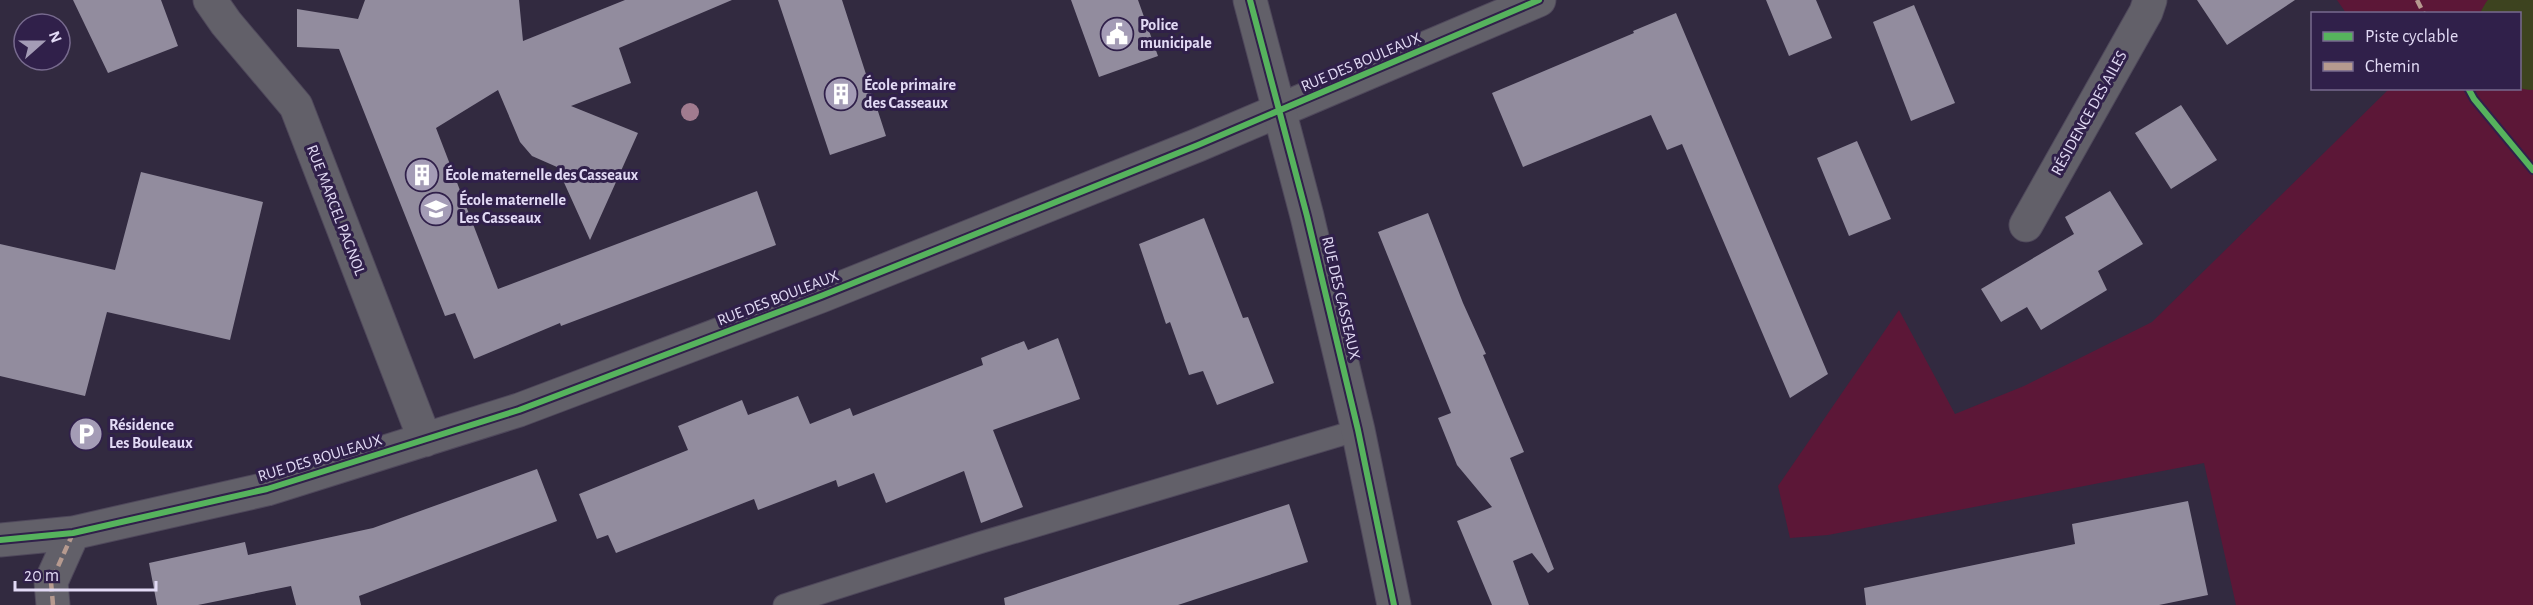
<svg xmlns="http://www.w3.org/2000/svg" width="2533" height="605" font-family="'Alegreya Sans',sans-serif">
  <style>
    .green { fill: #5c1737 }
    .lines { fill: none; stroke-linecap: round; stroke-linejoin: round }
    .river { stroke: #3d431f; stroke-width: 84 }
    .building { fill: #928c9e }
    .service-casing { stroke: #4f485b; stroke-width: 23 }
    .minor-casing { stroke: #4f485b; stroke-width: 35 }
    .tertiary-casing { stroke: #4f485b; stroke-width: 35 }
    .service { stroke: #626069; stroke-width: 21 }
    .minor { stroke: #626069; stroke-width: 33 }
    .tertiary { stroke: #626069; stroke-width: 33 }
    .quiet { stroke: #b69a8f; stroke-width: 4.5; stroke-dasharray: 9 4.5; stroke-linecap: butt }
    .cycleway-casing { stroke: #30204a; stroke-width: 10 }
    .cycleway { stroke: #56b35d; stroke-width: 6 }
    .tree { fill: #a17b8f }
    .labels { text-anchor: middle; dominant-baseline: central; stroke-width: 6; stroke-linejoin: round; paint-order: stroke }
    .poi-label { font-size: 16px; font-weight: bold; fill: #e2daf5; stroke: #30204a; text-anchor: start }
    .street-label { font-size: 16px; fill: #e2daf5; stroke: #30204a }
  </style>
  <rect width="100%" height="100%" fill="#322a40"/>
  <path class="green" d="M2337,0H2533V605H2236L2204,463L1828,535L1790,538L1778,486L1899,310L1955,414L2024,386L2152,322L2389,89L2520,88V14L2346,13Z"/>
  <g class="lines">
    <path class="river" d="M2520,27L2533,48"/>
  </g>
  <path class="building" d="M73,0H161L178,46L108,73Z
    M365,0H519L523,41L625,0H732L619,48L631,83L571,106L638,133L590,240L557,167L532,156L520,142L498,90L436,128L498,289L757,191L776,245L561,326L560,323L474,359L455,313L445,316L339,49L297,47V9L358,19Z
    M778,0H842L886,136L830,155Z
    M1071,0H1138L1158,56L1099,77Z
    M1766,0H1816L1832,38L1789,56Z
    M2197,0H2295L2227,45Z
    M1914,5L1955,103L1911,121L1873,22Z
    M1676,13L1828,374L1790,398L1682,144L1667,150L1651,115L1523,167L1492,93L1634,33L1633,31Z
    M2181,105L2217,160L2171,189L2135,133Z
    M1857,141L1891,219L1849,236L1817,158Z
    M141,172L263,202L230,340L107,312L85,396L0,376V244L115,270Z
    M2110,191L2143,244L2098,271L2107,290L2041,330L2027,307L2001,322L1981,289L2074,234L2065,217Z
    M1428,213L1463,303L1486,354L1483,355L1524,452L1510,458L1554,569L1548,573L1532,553L1513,561L1529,605H1492L1457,521L1492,507L1457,465L1438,418L1451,413L1378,232Z
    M1204,218L1243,318L1248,317L1274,383L1217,405L1203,371L1189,375L1170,322L1166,324L1139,244Z
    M1058,338L1080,399L993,430L1023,507L981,523L964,471L886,503L874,473L838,487L836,480L758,510L754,499L616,553L608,535L597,539L579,494L688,450L678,426L742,400L748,415L798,396L810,424L850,408L853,416L983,365L981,358L1024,341L1028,350Z
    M537,469L557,521L359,596L361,605H296L291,586L198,605H157L149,563L245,542L248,555L373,528Z
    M2188,501L2208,595L2159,605H1866L1864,588L2075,544L2072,524Z
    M1289,504L1308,562L1178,605H1005L1004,598Z"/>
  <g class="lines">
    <defs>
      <path id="service" d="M784,605L979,543L1358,430"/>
      <path id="minor" d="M210,0L226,23L296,106L425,440
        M2026,225L2146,12L2150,0
        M0,540L73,533L267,489L519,410L821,296L1198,145L1539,0
        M53,605L51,582L73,533"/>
      <path id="tertiary" d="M1250,0L1307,216L1358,430L1394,605"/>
    </defs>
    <use href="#service" class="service-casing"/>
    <use href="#minor" class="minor-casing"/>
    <use href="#tertiary" class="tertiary-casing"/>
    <use href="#service" class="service"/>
    <use href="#minor" class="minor"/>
    <use href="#tertiary" class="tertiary"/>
    <path class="quiet" d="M2417,0L2424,14
      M53,605L51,582L73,533"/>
    <defs>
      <path id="cycleway" d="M1250,0L1307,216L1358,430L1394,605
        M2468,88L2474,99L2533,170
        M0,540L73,533L267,489L519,410L821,296L1198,145L1539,0"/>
    </defs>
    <use href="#cycleway" class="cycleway-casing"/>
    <use href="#cycleway" class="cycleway"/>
  </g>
  <circle class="tree" cx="690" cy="112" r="9"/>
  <defs>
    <symbol id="civic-disc" viewBox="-11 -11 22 22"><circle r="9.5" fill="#a49cb6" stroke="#30204a"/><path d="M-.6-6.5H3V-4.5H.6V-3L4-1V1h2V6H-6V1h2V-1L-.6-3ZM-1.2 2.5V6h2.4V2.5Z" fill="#fff"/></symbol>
    <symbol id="building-disc" viewBox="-11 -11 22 22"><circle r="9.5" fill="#a49cb6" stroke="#30204a"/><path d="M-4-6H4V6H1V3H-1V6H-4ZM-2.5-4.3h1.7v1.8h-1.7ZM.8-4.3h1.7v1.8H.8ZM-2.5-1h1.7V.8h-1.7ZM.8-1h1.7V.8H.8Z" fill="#fff"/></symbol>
    <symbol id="school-disc" viewBox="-11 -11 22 22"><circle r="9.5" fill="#a49cb6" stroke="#30204a"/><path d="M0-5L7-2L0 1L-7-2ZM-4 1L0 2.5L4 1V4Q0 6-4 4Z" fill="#fff"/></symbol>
    <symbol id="parking-disc" viewBox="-11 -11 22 22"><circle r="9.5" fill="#a49cb6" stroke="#30204a"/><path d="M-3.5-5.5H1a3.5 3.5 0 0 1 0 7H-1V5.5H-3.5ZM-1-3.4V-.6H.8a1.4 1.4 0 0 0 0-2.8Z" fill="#fff"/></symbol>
  </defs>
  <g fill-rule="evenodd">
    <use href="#civic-disc" x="1098" y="15" width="38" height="38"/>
    <use href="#building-disc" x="822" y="75" width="38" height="38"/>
    <use href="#building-disc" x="403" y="156" width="38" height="38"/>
    <use href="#school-disc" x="417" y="190" width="38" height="38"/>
    <use href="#parking-disc" x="67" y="415" width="38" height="38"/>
  </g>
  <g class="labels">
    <g class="poi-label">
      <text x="1140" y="25">Police<tspan x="1140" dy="18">municipale</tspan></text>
      <text x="864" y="85">École primaire<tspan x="864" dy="18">des Casseaux</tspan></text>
      <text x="445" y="175">École maternelle des Casseaux</text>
      <text x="459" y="200">École maternelle<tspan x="459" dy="18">Les Casseaux</tspan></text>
      <text x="109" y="425">Résidence<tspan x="109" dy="18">Les Bouleaux</tspan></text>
    </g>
    <g class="street-label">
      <text transform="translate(1361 62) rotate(-23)">RUE DES BOULEAUX</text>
      <text transform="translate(2089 113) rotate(-61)">RÉSIDENCE DES AILES</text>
      <text transform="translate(336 210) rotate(69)">RUE MARCEL PAGNOL</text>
      <text transform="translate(778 298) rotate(-21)">RUE DES BOULEAUX</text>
      <text transform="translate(1341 298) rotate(77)">RUE DES CASSEAUX</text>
      <text transform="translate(320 458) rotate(-17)">RUE DES BOULEAUX</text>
    </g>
  </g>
  <rect x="2311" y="12" width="210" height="78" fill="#30204a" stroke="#776a8e" stroke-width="1.5"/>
  <rect x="2323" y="32" width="30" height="9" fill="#56b35d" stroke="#776a8e" stroke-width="1.5"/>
  <text x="2365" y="42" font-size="18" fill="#e2daf5">Piste cyclable</text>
  <rect x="2323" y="62" width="30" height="9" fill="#b69a8f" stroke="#776a8e" stroke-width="1.5"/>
  <text x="2365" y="72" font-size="18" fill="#e2daf5">Chemin</text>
  <g transform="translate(42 42) rotate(69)"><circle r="28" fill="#30204a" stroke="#776a8e" stroke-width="1.5"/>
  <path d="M0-4.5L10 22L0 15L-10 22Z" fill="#a49cb6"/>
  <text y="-9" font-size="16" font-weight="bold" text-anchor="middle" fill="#e2daf5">N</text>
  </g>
  <path d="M15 581v9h141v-9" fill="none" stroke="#e2daf5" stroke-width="3"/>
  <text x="24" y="581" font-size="18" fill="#e2daf5" stroke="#30204a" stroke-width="4.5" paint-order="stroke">20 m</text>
</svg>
